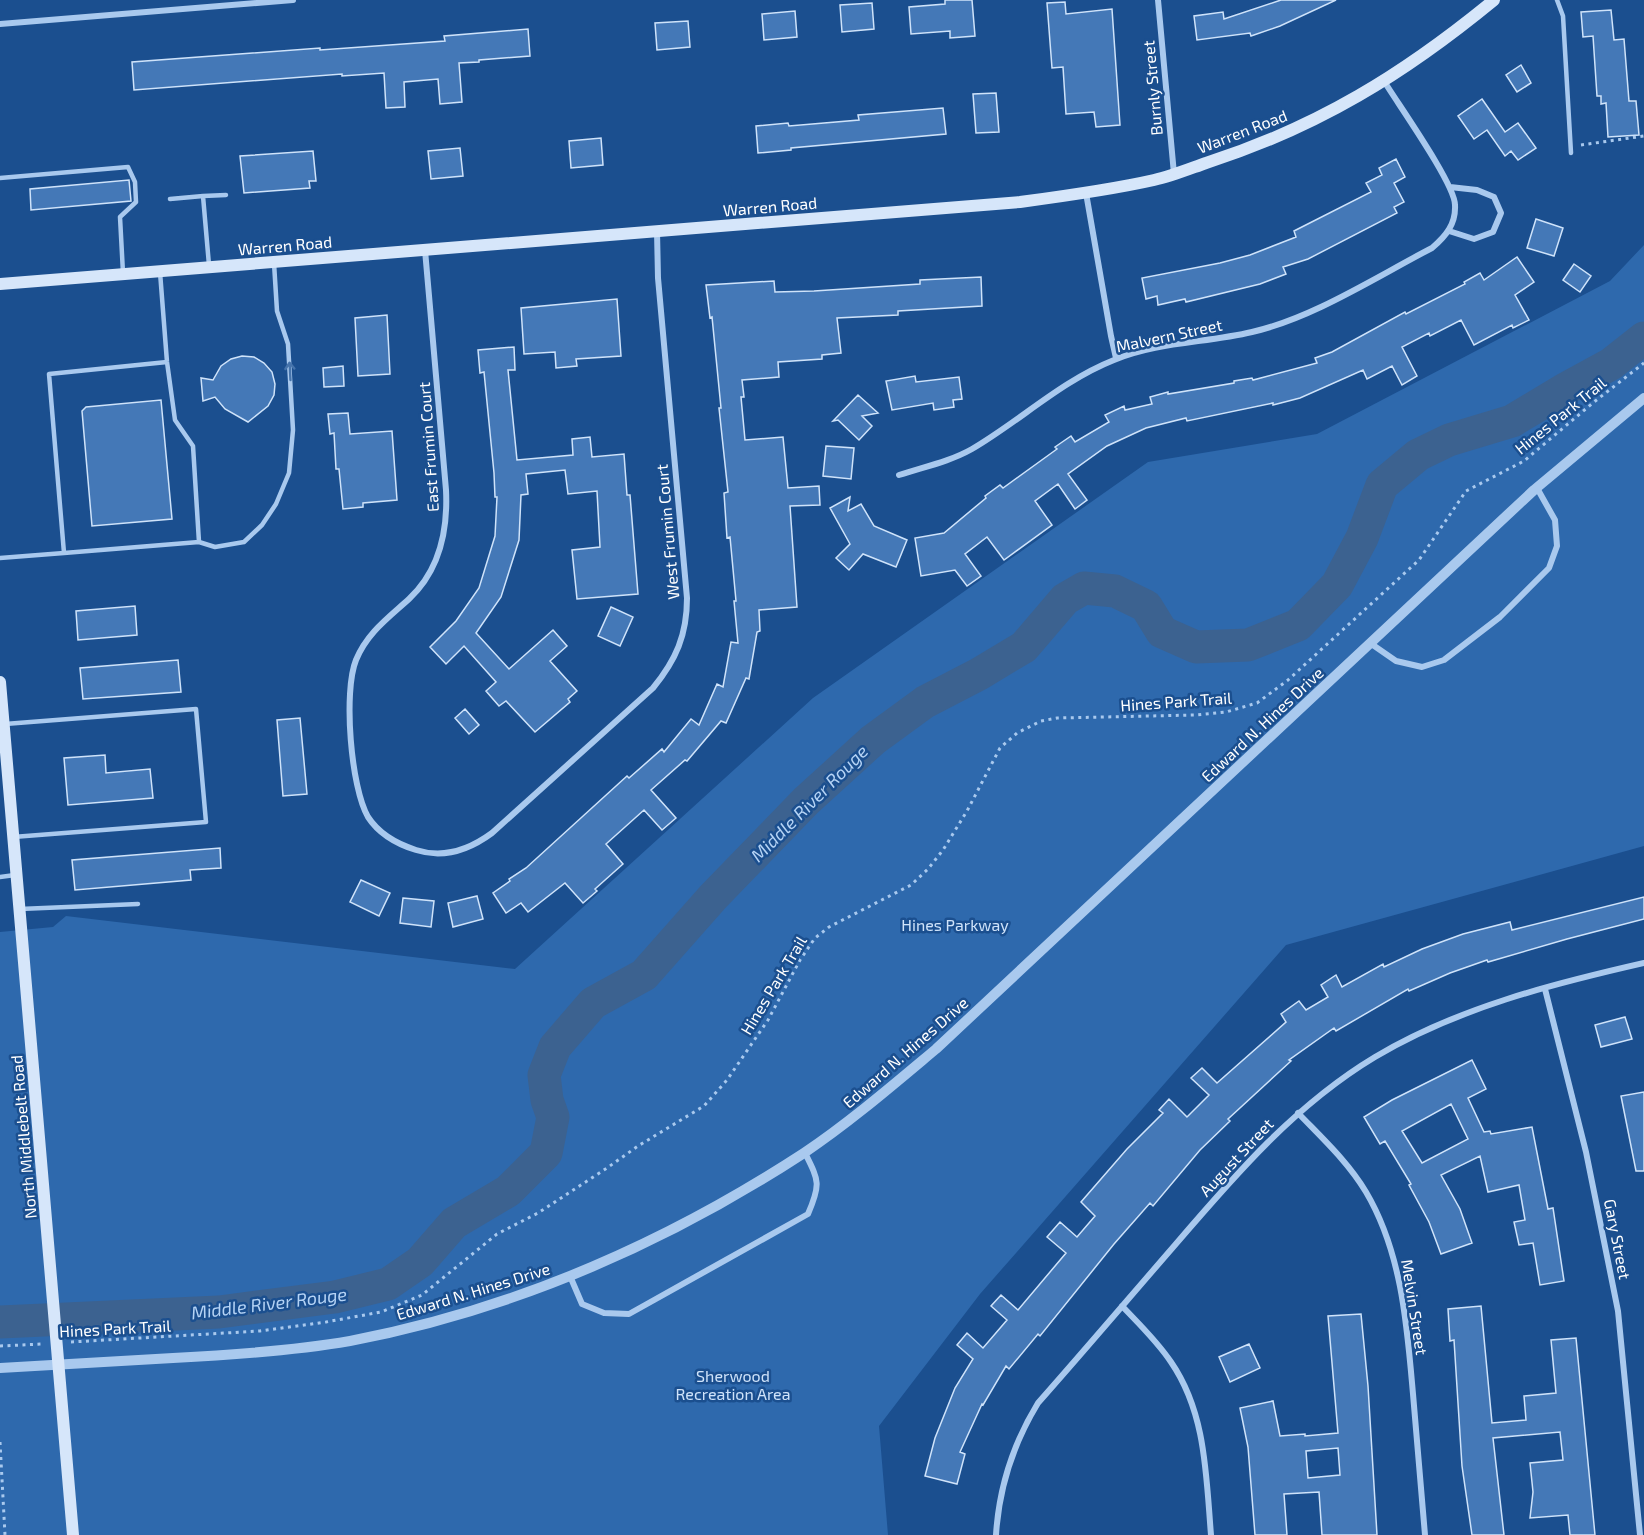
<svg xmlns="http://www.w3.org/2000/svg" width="1644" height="1535" font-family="'Exo 2',sans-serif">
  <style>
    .green { fill: #2e69ad }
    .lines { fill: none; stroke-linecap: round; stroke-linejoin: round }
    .river { stroke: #3c6290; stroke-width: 33 }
    .building { fill: #4478b7; stroke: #cfe3fa; stroke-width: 1.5; fill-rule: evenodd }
    .path { stroke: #a9c9ee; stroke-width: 3; stroke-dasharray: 3 4.5; stroke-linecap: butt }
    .service { stroke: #a9c9ee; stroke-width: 4.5 }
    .minor { stroke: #a9c9ee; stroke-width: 6 }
    .tertiary { stroke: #a9c9ee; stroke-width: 10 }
    .secondary { stroke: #d6e6fa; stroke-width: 12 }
    .oneway { stroke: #4674ac }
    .labels { text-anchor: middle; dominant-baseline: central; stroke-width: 5; stroke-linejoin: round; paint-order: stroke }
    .street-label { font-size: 16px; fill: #fff; stroke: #1b4f8f }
    .park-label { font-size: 16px; fill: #cfe3fa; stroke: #1b4f8f }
    .water-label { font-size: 18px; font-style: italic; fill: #b5d3f5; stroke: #1b4f8f }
  </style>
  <rect width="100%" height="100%" fill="#1b4f8f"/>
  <path class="green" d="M1644,245V846L1286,945L980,1294L879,1426L888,1535H0V932L53,927L66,916L515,969L813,698L1148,462L1317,434L1610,281Z"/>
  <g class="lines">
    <path class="river" d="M0,1322L219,1312L335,1297L388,1284L420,1262L454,1223L508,1191L546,1153L553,1117L547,1100L544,1075L555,1047L593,1003L644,975L713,897L806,801L873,740L925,702L979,674L1024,647L1065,599L1084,588L1115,591L1146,606L1162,632L1196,647L1248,645L1298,625L1337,585L1362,538L1382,485L1418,455L1449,440L1512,421L1567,388L1611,364L1644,338"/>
  </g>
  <path class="building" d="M945,0H972L975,36L950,38V31L911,34L909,7L945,4Z
    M1281,0H1336L1280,26L1251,36L1250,33L1197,40L1194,16L1223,12L1224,19Z
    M1065,2L1066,14L1112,9L1120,125L1096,127L1094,112L1066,114L1063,67L1052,68L1047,3Z
    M872,3L874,29L842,32L840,5Z
    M1611,10L1614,40L1624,39L1629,101H1636L1639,135L1608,137L1606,103L1601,104V96H1597L1593,36L1583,37L1581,12Z
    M795,11L797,37L764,40L762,14Z
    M688,21L690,47L657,50L655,23Z
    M528,29L530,56L479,60V62L459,63L462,102L440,104L438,79L404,82L405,107L386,108L384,73L342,76V74L134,90L132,62L320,48V50L445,41L444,36Z
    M1521,65L1531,83L1517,92L1506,75Z
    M996,93L999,132L976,133L973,94Z
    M1482,99L1505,132L1518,123L1536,148L1518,160L1511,151L1505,156L1487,130L1474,139L1458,116Z
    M943,108L946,134L791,148V150L758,153L756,126L788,123L789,126L859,120L858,115Z
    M601,138L603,165L571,168L569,141Z
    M460,148L463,176L431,179L428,151Z
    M313,151L316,181H309L310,188L244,193L240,156Z
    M1396,159L1405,177L1394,183L1404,202L1394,207L1397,213L1308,259L1283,267L1286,274L1260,284L1186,302L1185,299L1158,305L1157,296L1146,299L1142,278L1220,263L1250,255L1296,237L1294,231L1371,192L1366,183L1382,175L1379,168Z
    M129,180L131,201L31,210L30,189Z
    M1536,219L1563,228L1554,256L1527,248Z
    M1517,257L1534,282L1515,295L1529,320L1513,328L1512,325L1474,345L1461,320L1430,336L1429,333L1402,347L1417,376L1402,385L1392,366L1367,379L1363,370L1300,398L1273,405V403L1187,421L1186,418L1146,428L1107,446L1068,474L1087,500L1075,509L1058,484L1035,501L1052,525L1004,560L987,537L965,554L981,576L967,586L955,570L921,576L915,538L944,533L986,498L985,496L1000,485L1003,488L1057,449L1055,447L1071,436L1075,442L1109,422L1105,415L1124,406L1125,410L1152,404L1150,397L1168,392V394L1234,383V381L1252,378L1253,380L1317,363L1315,358L1332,352L1405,312L1406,314L1465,284L1464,282L1480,273L1484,280Z
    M1574,264L1591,276L1580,292L1563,280Z
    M981,277L982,306L898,311V315L837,318L841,353L822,355V359L778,362L779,377L742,380L744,397H741L745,440L783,437L788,488L819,486L820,505L790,506L797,607L759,610L760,631L757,632L749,679L746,678L726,723L721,721L687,761L685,760L651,790L676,818L662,830L644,810L606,844L623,864L595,889L597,891L583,903L565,883L528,912L521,903L506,913L493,893L510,881L509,879L526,868L627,776L629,778L662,749L664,752L691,719L699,725L717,684L723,687L731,642L738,643L734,601H736L730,537L727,538L724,493L728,492L719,408H721L712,317L710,318L706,285L774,281L775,292L814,291L920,284V280Z
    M617,299L621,356L576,359L577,366L556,368L555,352L524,354L521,308Z
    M387,315L390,374L358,376L355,318Z
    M514,347L515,370H508L517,460L573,455L572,439L590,437L592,457L624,454L627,495H630L638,594L577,599L572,550L600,547L597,491L568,494L565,470L526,474L528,494L521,495L519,540L501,597L476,633L509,669L553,630L567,646L550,661L577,691L568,699L570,702L535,732L506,701L499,706L486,691L496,682L464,646L446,664L430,647L456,621L479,588L495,536L497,497H495L494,473L484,372L480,373L478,350Z
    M242,356L254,357L264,363L272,372L275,384L274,395L268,406L248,422L225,409L215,397L203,401L201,378L213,380L221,366L231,359Z
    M343,366L344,386L324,387L323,368Z
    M915,376L916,382L959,377L962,399L953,400L954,407L934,410L933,403L892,410L886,381Z
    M858,395L878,413L862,416L872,426L859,440L838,420L833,421Z
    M161,400L172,519L92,526L82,411L86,407Z
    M348,413L350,434L392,431L397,500L363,503V507L343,509L339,469H336L334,433L330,434L328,414Z
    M826,446L854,448L851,479L823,476Z
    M850,497L848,511L861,504L874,526L907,540L896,567L863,554L849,570L836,558L850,544L830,508Z
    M135,606L137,635L78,640L76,611Z
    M611,607L633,617L620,646L598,636Z
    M178,660L181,692L83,699L80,668Z
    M465,709L479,725L469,734L455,718Z
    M300,718L307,794L283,796L277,720Z
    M105,755L106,773L150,769L153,798L68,805L64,758Z
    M220,848L221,868L190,870L191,880L75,890L72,860Z
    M361,880L390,893L379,916L350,902Z
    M477,896L483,919L453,927L448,903Z
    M1644,897V919L1567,939L1488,962L1487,960L1450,973L1409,991L1408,989L1336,1031L1334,1028L1289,1060L1291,1061L1228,1119L1230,1121L1200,1150L1153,1206L1150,1203L1114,1244L1040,1336L1038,1334L1009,1369L1006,1366L983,1405L982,1404L960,1452L965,1454L957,1484L925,1476L935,1438L955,1388L973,1359L957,1345L967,1333L983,1348L1007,1320L991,1306L1001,1295L1018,1310L1066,1253L1047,1237L1060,1222L1077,1237L1095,1216L1081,1202L1127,1149L1163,1113L1159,1110L1169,1099L1187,1117L1209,1095L1191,1078L1202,1068L1217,1083L1286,1022L1281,1014L1299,1001L1306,1010L1328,997L1321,985L1336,975L1342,987L1383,964L1384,967L1422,949L1463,934L1510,922L1512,930Z
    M403,898L434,901L431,927L400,923Z
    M1625,1017L1632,1039L1601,1047L1595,1025Z
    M1472,1060L1486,1089L1468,1098L1484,1132L1490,1131L1491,1134L1532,1127L1548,1209L1553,1208L1564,1281L1540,1285L1533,1243L1519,1245L1514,1222L1525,1220L1519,1185L1488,1192L1480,1156L1441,1175L1460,1209L1472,1243L1441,1254L1429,1222L1409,1185L1411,1184L1385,1141L1380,1144L1364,1117L1392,1100ZM1451,1104L1468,1139L1422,1163L1402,1131Z
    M1644,1092V1171H1636L1621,1096Z
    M1481,1306L1492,1423L1526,1420L1524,1396L1556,1393L1551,1340L1576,1338L1595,1535H1570L1568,1515L1530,1518L1533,1492L1530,1463L1563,1460L1560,1432L1493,1438L1504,1535H1472L1462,1466L1454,1340L1450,1341L1448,1309Z
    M1361,1314L1368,1386L1377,1535H1322L1319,1492L1284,1494L1287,1535H1255L1248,1447L1240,1408L1273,1401L1280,1436L1305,1434V1436L1338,1433L1328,1316ZM1338,1448L1340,1475L1308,1478L1306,1451Z
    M1249,1344L1260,1368L1230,1382L1219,1357Z"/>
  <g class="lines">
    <path class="path" d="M1581,145L1644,136
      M71,1342L260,1331L326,1322L381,1312L422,1295L497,1234L538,1213L607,1168L638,1146L704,1106L727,1080L768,1020L800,960L815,938L829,927L911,885L928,869L943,850L967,811L1000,748L1017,733L1041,721L1057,718L1196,715L1226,712L1257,703L1288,680L1419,560L1466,491L1524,461L1594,402L1644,363
      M0,1346L43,1344
      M0,1442L5,1535"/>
    <path class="service" d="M1557,0L1563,16L1571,153
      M0,178L128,167L135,182L136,202L120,217L123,273
      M203,196L226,195
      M170,199L203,196L209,265
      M160,272L167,362L175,420L193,446L199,542L64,553L49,374L167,362
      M199,542L215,547L244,542L262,525L276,504L289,473L293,430L288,344L277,311L274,263
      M0,558L64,553
      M5,724L196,709L206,822L13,837
      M0,877L15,875
      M20,909L138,904"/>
    <path class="minor" d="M1158,0L1174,174
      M0,24L293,0
      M1086,193L1111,336L1116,358
      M1449,231L1474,239L1493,232L1501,213L1494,197L1477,190L1450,187
      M425,250L446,490C448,531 440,570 409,599C388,618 367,633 356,660C343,692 351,788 368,817C379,834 397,844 416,850C444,859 469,850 492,833L653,688C676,660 687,635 687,598L658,278L657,231
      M899,475C923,467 949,462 972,449C1020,421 1061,381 1114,360C1157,342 1206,343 1252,332C1313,318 1376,277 1432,248C1446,236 1456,224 1455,205C1455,184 1398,104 1384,81
      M1370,643L1396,661L1422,667L1444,660L1500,617L1549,568L1557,546L1555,520L1537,488
      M1545,989L1586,1152L1618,1311L1640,1535
      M1298,1113C1323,1139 1348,1162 1366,1192C1402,1253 1407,1326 1413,1394C1417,1441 1421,1488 1425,1535
      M570,1276L582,1304L604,1313L629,1314L808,1214C821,1184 819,1181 805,1153
      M1122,1306C1139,1324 1157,1341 1171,1362C1206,1413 1206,1475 1211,1535
      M996,1535C999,1487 1013,1444 1038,1403C1084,1351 1129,1298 1175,1245C1235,1175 1295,1105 1375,1057C1457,1008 1552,984 1644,963"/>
    <path class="tertiary" d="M0,1368C58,1365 115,1361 173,1358C232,1355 292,1351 350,1341C512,1310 666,1243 804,1153C850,1122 893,1085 936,1049L1534,490L1644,398"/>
    <path class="secondary" d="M0,284L1020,202C1065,196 1110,190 1154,180C1172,176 1189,169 1206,163C1318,127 1404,74 1494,0
      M0,682L73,1535"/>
  </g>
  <defs><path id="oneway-shaft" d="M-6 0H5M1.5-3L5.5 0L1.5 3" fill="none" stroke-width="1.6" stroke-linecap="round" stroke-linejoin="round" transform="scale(1.5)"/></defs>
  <use class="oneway" href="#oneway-shaft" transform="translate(290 371) rotate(-93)"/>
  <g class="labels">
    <g class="street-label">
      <text transform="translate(1152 88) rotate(-95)">Burnly Street</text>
      <text transform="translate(1242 131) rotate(-21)">Warren Road</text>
      <text transform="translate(770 206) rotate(-5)">Warren Road</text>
      <text transform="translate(285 245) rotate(-5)">Warren Road</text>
      <text transform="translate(1169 335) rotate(-12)">Malvern Street</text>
      <text transform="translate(1560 415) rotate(-39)">Hines Park Trail</text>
      <text transform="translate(428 447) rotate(-94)">East Frumin Court</text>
      <text transform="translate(667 532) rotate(-95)">West Frumin Court</text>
      <text transform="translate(1176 701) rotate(-4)">Hines Park Trail</text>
      <text transform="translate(1262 724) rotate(-43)">Edward N. Hines Drive</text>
      <text transform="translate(773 985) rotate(-59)">Hines Park Trail</text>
      <text transform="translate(905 1052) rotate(-41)">Edward N. Hines Drive</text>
      <text transform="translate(23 1137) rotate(-95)">North Middlebelt Road</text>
      <text transform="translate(1236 1157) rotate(-47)">August Street</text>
      <text transform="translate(1618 1239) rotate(79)">Gary Street</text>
      <text transform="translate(473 1291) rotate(-17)">Edward N. Hines Drive</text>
      <text transform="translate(1415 1307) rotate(81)">Melvin Street</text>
      <text transform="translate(115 1328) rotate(-3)">Hines Park Trail</text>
    </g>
    <g class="park-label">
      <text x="955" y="924">Hines Parkway</text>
      <text x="733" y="1375">Sherwood<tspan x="733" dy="18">Recreation Area</tspan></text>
    </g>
    <g class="water-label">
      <text transform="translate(809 803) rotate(-45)">Middle River Rouge</text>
      <text transform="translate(269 1303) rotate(-7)">Middle River Rouge</text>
    </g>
  </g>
</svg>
